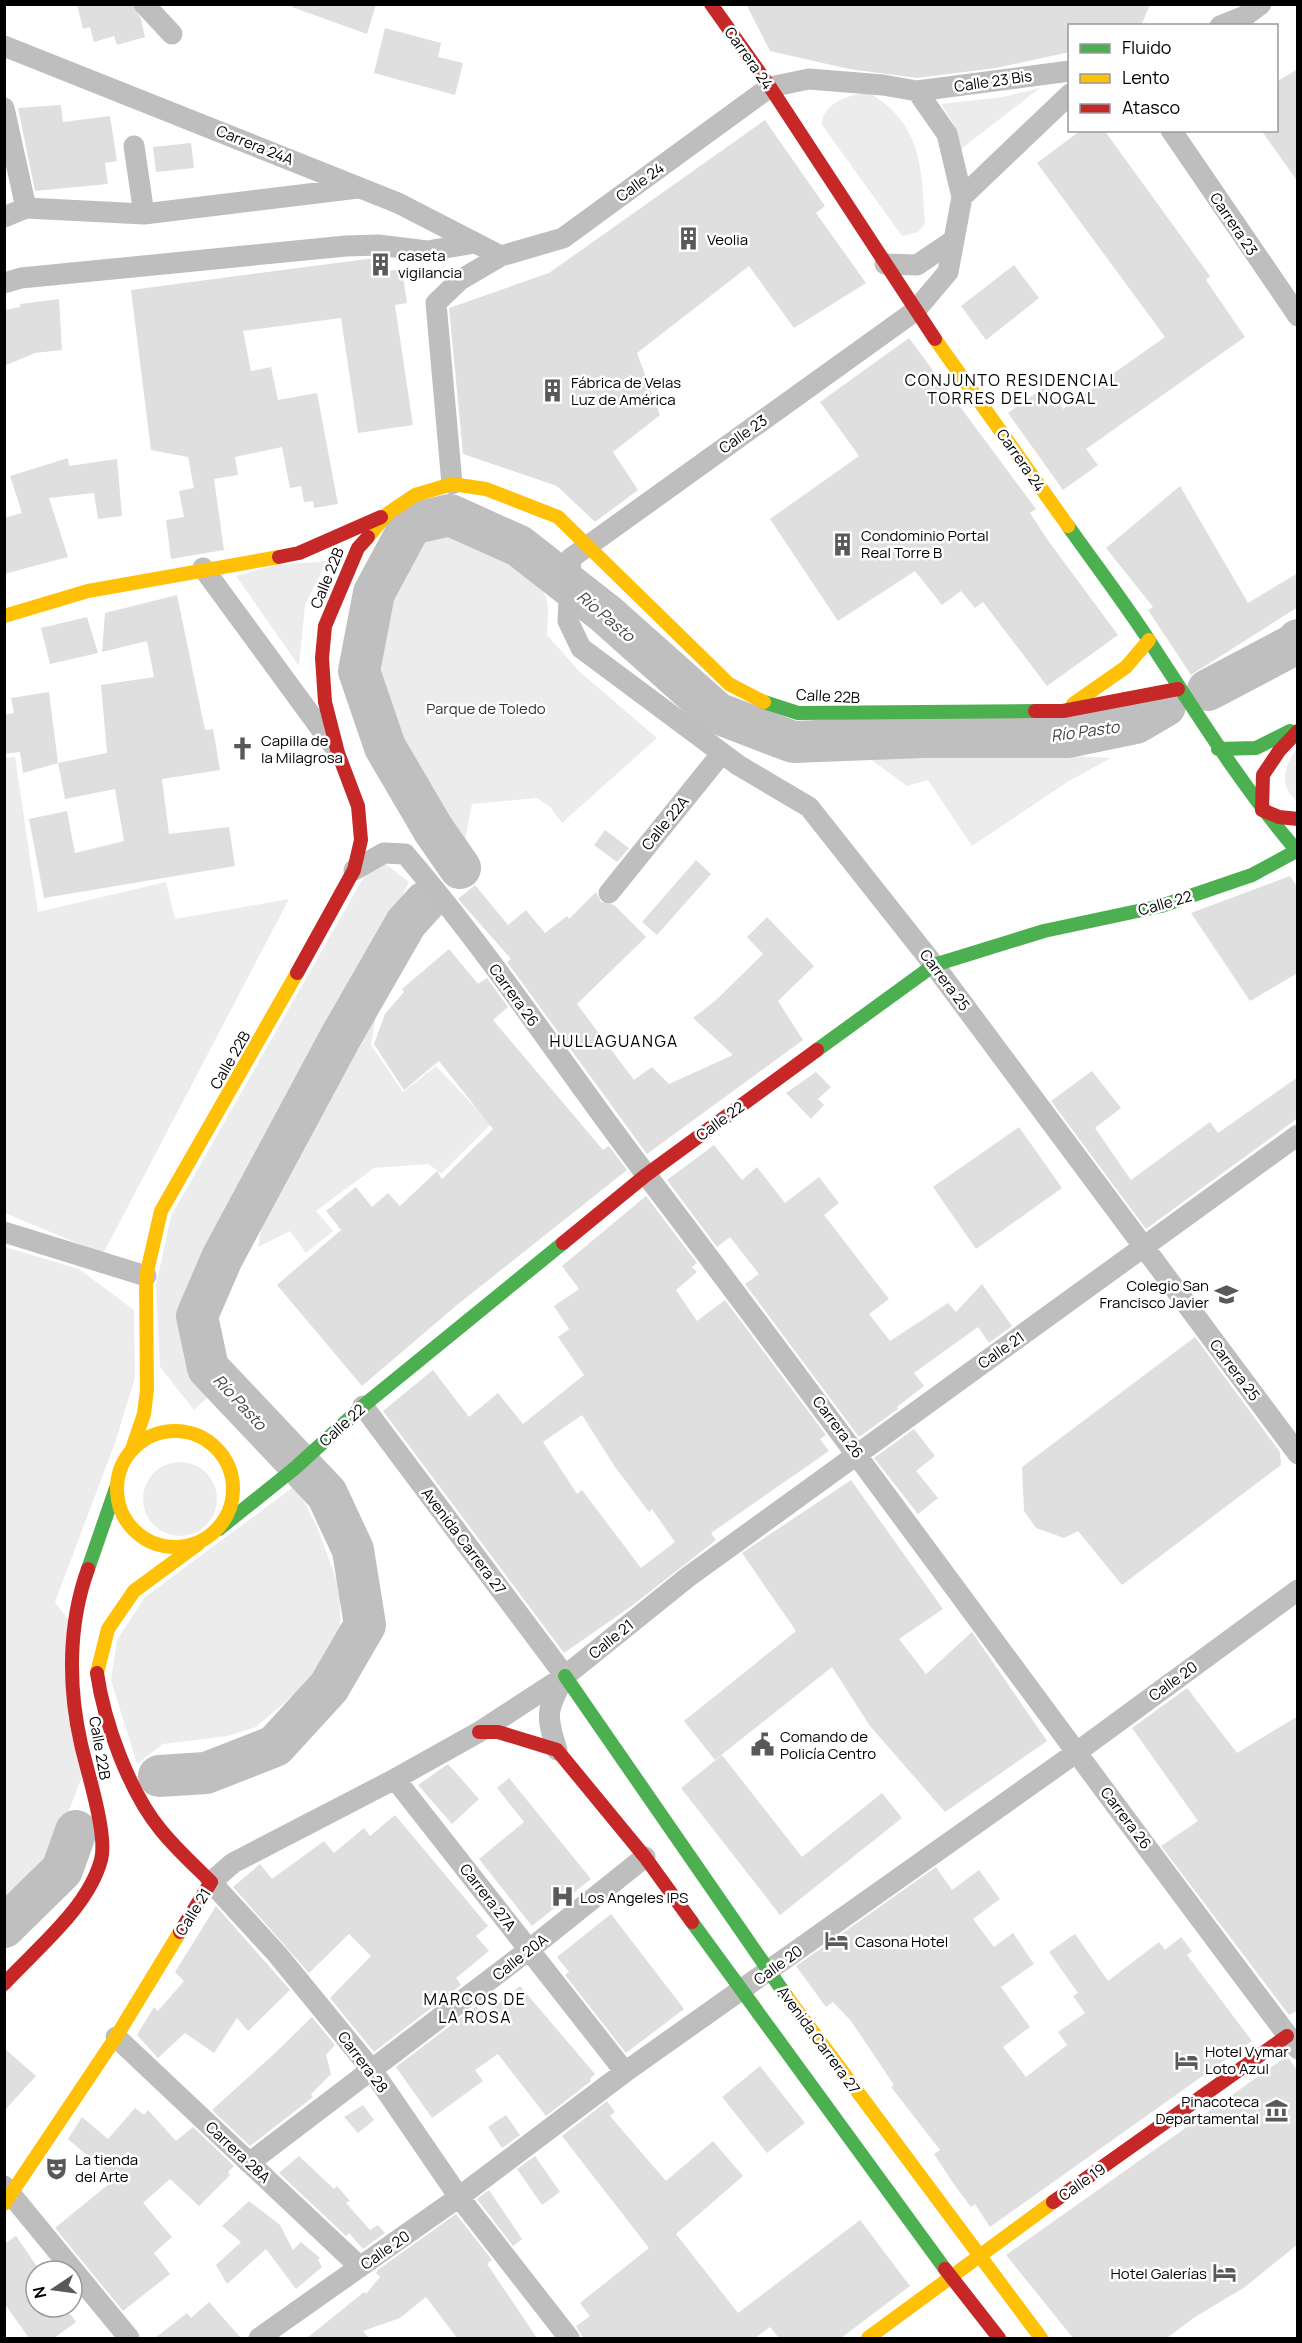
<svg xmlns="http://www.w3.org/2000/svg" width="1302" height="2343" font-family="Manrope,sans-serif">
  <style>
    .green { fill: #ececec }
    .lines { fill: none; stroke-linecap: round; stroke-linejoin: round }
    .river { stroke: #bfbfbf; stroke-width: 42 }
    .building { fill: #dfdfdf; fill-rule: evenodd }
    .street { stroke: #bebebe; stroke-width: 21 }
    .fast { stroke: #4caf50; stroke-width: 14 }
    .slow { stroke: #ffc107; stroke-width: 14 }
    .jam { stroke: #c62828; stroke-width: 14 }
    .labels { text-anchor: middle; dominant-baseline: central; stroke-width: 5; stroke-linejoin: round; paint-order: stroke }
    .street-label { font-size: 15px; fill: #000; stroke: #fff }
    .poi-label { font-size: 15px; fill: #000; stroke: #fff; text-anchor: start }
    .park-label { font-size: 15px; fill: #333; stroke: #fff }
    .neighbourhood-label { font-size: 16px; letter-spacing: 1.5px; fill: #000; stroke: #fff }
    .water-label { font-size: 16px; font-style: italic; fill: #444; stroke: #fff }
  </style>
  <rect width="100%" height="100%" fill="#fff"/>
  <path class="green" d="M1040,88L961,149L953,123L941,104L1003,97Z
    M869,93C922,123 922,169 925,224L918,232L902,236L822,125C822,102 851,94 869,93Z
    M444,530C477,542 531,561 546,598C550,608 547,625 547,635L580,672L657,738L562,823L550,807L537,798L472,804L463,850L449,842L411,776L387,710L373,663L377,620L396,575L418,539Z
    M327,561L305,605L299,666L236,576L276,565Z
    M1297,748V801C1278,786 1284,765 1297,748Z
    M1015,753L1111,758L1069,781L972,846L928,780L907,786L870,759Z
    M15,757L38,912L166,882L175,919L289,899L103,1254L5,1213L4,758Z
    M383,862L409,882L222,1258L197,1316L208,1368L222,1384L194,1410L160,1367L156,1285L171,1216L370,866Z
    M376,1015L371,1045L403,1092L436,1066L491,1124L441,1174L429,1164L374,1168L316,1211L333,1231L306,1253L290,1231L258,1247L268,1191L333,1066Z
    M5,1247L79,1269L134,1310L135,1378L115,1443L55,1602L73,1626L85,1769L56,1844L5,1908Z
    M143 1499a37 37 0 1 1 74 0a37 37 0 1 1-74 0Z
    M296,1485L318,1529L340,1590V1637L320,1672L256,1727L228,1736L163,1744L137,1764L111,1680L117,1640L145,1597Z"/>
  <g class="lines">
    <path class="river" d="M1208,690L1295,644L1298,640
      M460,868L433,829L385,747L359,671L374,593L411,524L450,515L519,546L606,614L717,713L793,742L922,737H1068L1136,723L1165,706
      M159,1776L206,1773L275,1746L329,1687L365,1625L353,1550L327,1494L208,1368L197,1316L222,1258L340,1038L406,923L425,902
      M4,1927L62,1870L76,1831"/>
  </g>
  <path class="building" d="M77,4H132L141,19L145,37L117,45L114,36L94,42L90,27L83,29Z
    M293,4H376L367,34L292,7Z
    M746,4H1150L1141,26H1070V52L996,68L917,78L849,69L770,51Z
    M385,28L441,43L438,57L463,63L455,95L374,73Z
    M1298,69V182L1261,130H1276V82Z
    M61,105L63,122L110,116L117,161L105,163L108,184L35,191L18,108Z
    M765,120L825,206L816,213L866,283L794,328L749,266L637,353L660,415L613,452L638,490L595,522L557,486L463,454L449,308L549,273Z
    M1081,130H1104L1210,276L1206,280L1245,337L1086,449L1098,465L1063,490L1008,413L1047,385L1063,409L1165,337L1037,163Z
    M191,143L194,168L156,172L153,147Z
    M375,258L387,259L388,271L402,269L407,303L395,305L413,425L358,433L341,318L243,331L251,371L271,367L278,400L317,393L338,504L314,508L313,501L304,502L301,486L290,488L282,447L235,457L238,475L214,479L224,550L171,559L166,520L184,517L179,491L194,488L188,457L151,450L131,290Z
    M1014,265L1039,298L986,340L961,306Z
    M59,299L62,350L35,353L4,366V310L20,307V304Z
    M909,338L1036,509L1030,513L1047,539L1118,635L1047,686L983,602L975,608L961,591L942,605L915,571L838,621L770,519L859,456L820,402Z
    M68,458L69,466L117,459L122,516L98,519L94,493L49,498L68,557L4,574V518L22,513L10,476Z
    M1180,486L1248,603L1298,573V607L1191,675L1148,610L1153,607L1106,548Z
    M177,595L205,730L213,729L220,770L162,779L169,834L229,827L235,866L44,898L29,819L67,811L75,853L124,841L115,789L65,799L58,763L107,753L101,685L154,677L147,641L102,652L105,613Z
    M87,617L98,653L50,664L41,628Z
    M49,692L58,763L23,773L20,752L4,754V715L14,713L11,698Z
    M605,830L629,848L617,862L594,845Z
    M696,860L711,874L657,935L642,922Z
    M1290,876L1298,888V973L1250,1001L1191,913Z
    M475,885L508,925L526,910L545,933L567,916L569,919L596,892L601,902L614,905L646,937L577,1004L634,1080L652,1067L669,1084L733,1055L693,1018L715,1001L763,954L747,937L767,917L814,966L778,1001L803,1040L647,1154L507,962L511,959L458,899Z
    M449,949L478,984L487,978L508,1007L493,1020L603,1150L609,1146L627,1170L457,1305L362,1386L277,1285L341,1230L326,1211L356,1187L372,1207L388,1193L400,1206L437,1171L442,1179L493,1129L439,1061L404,1090L374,1044L385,1014L404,992L402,989Z
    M1092,1071L1121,1108L1095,1128L1131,1180L1210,1122L1218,1133L1298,1077V1118L1146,1229L1051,1101Z
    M816,1072L831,1087L818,1099L824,1105L811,1119L786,1093Z
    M1019,1127L1062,1188L976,1249L933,1187Z
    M714,1145L742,1180L757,1167L785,1203L819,1177L839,1203L824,1215L889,1299L869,1314L890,1341L948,1303L956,1312L982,1284L1012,1326L989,1343L978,1327L914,1373L924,1386L897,1407L898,1409L859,1437L745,1284L759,1274L730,1237L717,1247L667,1180Z
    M646,1196L697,1263L692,1267L697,1272L676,1290L697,1321L725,1300L826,1435L820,1439L829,1451L711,1533L716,1540L633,1605L564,1653L383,1411L433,1370L469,1417L498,1393L523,1424L584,1375L558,1337L569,1329L554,1306L579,1289L562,1266ZM582,1415L615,1467L649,1512L652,1509L675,1542L641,1568L582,1490L577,1494L543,1442Z
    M1195,1337L1280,1452L1281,1465L1122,1585L1078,1531L1064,1538L1036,1528L1024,1511L1022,1467Z
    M914,1429L935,1456L916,1471L938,1498L918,1514L874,1458Z
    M851,1480L943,1609L899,1639L926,1674L972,1632L1047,1741L945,1812L870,1726L832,1667L715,1760L684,1721L796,1631L742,1553Z
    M1187,1688L1237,1753L1298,1716V2010L1289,2015L1161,1846L1198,1821L1132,1728Z
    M722,1755L802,1857L882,1793L902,1818L780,1915L681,1788Z
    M448,1764L479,1799L452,1824L418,1785Z
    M509,1778L591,1879L532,1926L479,1859L524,1822L497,1788Z
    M395,1815L488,1926L476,1936L489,1951L456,1978L461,1985L374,2052L330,1998L371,1956L349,1934L309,1973L233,1887L260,1864L272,1879L324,1841L334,1853L364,1828L370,1836Z
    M936,1867L952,1890L979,1870L1000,1899L973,1919L994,1947L1013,1933L1034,1964L1001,1987L1030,2027L1003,2047L1026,2077L1067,2045L1058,2032L1085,2013L1073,1996L1078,1993L1049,1952L1075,1934L1108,1981L1159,1942L1165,1950L1181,1937L1192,1951L1187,1955L1252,2041L990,2227L975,2204L971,2207L955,2186L934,2154L940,2150L891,2087L894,2085L851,2021L833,2002L826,2007L796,1966Z
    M216,1906L290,1990L248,2031L237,2018L214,2053L185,2033L158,2058L137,2035L154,2007L158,2011L184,1981L175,1972Z
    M611,1914L684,2009L626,2053L565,1975L569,1972L557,1957Z
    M520,1986L595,2074L590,2079L591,2081L546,2116L498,2054L475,2070L483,2081L432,2118L396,2067L476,2006L483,2016Z
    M312,2017L335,2045L326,2055L331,2074L311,2094L313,2097L250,2146L212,2110L275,2053Z
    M4,2048L36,2076L4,2111Z
    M1287,2056L1298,2071V2244L1245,2287L1195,2317L1167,2338H1073L1006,2255Z
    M760,2066L805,2123L767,2153L722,2097Z
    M607,2101L615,2112L610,2116L666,2181L713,2141L743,2176L676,2234L738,2313L860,2220L910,2286L841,2338H779L770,2327L755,2338H583L576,2326L590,2316L580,2303L649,2248L562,2136Z
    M363,2105L374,2120L358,2133L344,2117Z
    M135,2108L144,2115L148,2110L176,2141L193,2127L234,2166L228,2172L230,2175L199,2206L170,2179L143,2203L172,2237L154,2253L170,2274L123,2311L55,2228L115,2179L68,2139L82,2117L108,2139Z
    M506,2115L520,2135L502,2148L488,2127Z
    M299,2156L334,2189L337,2186L350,2201L346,2203L370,2230L378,2225L385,2233L363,2249L349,2233L346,2236L279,2173Z
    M535,2156L560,2192L542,2205L517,2169Z
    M489,2190L522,2239L513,2246L477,2199Z
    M249,2201L280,2225L293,2250L301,2242L320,2258L318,2260L322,2267L296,2289L266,2249L227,2284L216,2265L241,2242L222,2226Z
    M456,2214L492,2260L487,2264L537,2338H457L426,2297L400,2318L363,2331L369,2338H307L364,2292L366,2294L380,2277L376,2273L379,2269Z
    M16,2236L36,2265V2307H65L76,2322L54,2338H29L4,2303V2244Z
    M209,2302L241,2338H155L187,2313L191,2318Z"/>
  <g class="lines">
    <path class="street" d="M144,4L172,34
      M1220,26L1245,16L1261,4
      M4,46L398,203L501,256
      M917,91L1070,71
      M4,108L26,208
      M1171,130L1298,316
      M134,146L144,214
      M962,197L1070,94
      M4,217L26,208L144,214L358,188
      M885,264L917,265L954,240
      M4,283L21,278L346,246L378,245L427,251L475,243
      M452,484L436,303L460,280L501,256L563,238L770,87L809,79L883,85L917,91L947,134L962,197L948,272L915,311L571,558L568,621L581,648L738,765L809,807L934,965L1298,1454
      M203,568L332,744
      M354,870L384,853L405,854C493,956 566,1070 648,1177C868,1466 1079,1760 1298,2049
      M609,893L722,753
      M4,1232L146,1276
      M363,1406L565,1676
      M557,1750C546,1716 546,1710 563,1680
      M395,1779L625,2072
      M116,2037L360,2267
      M249,2163L530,1949L645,1857
      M4,2186L129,2338
      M259,2338L459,2197L625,2072L1077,1752L1298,1590
      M569,2338L459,2197L372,2070L277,1954L211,1882L233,1863L395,1779L479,1732L565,1676L688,1577L1298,1135"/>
    <path class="fast" d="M1068,526C1095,564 1124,602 1150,642C1197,714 1241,785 1297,851
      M764,702L798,713L1035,711
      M1218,749L1256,748L1290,731
      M817,1050L934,965L1044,931L1161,906L1252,875L1298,850
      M219,1529L295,1468L363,1406L563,1243
      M88,1569L116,1488
      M565,1676L787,1997
      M692,1922L945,2269"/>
    <path class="slow" d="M935,339L1068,526
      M368,537L387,514L415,495L452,484L486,489L558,517L729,684L764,702
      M4,616L88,591L279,557
      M1073,704L1126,667L1149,640
      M117 1489a58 58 0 1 1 116 0a58 58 0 1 1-116 0Z
      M132,1449L144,1414L147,1390L146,1276L161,1211L297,973
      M97,1673L108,1629L134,1591L198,1544
      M787,1997L1041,2338
      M4,2204L116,2037L180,1932
      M868,2338L1053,2202"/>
    <path class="jam" d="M711,4L770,87L935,339
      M279,557L299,553L381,517
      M1035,711H1063L1178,689
      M1298,731L1279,751L1263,775L1262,810L1279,817L1298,819
      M297,973L354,870L361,840L358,806L338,753L325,702L322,658L325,626L358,548L368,537
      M563,1243L646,1175L817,1050
      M97,1673C104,1722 129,1791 160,1829C175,1848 194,1865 211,1882L180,1932
      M479,1732H498L557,1750L645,1857L692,1922
      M4,1984C37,1948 88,1908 101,1860C108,1835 87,1771 81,1744C68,1687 68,1624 88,1569
      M1053,2202L1287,2036
      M945,2269L999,2338"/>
  </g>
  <defs>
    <symbol id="building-bare" viewBox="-9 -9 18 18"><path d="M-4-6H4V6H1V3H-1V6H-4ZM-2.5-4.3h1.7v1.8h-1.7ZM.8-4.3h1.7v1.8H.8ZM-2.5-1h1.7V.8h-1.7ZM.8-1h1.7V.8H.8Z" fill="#595959" stroke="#fff" stroke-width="2.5" paint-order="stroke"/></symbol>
    <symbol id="church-bare" viewBox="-9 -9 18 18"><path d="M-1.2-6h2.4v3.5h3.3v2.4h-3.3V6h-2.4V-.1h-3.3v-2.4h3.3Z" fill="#595959" stroke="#fff" stroke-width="2.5" paint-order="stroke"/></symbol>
    <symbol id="school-bare" viewBox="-9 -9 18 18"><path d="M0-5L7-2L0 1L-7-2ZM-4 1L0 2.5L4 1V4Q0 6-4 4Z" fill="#595959" stroke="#fff" stroke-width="2.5" paint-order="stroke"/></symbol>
    <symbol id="civic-bare" viewBox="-9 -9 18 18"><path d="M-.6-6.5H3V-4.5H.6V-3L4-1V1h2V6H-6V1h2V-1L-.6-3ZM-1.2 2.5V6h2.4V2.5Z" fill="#595959" stroke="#fff" stroke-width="2.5" paint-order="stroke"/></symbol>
    <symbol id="hospital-bare" viewBox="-9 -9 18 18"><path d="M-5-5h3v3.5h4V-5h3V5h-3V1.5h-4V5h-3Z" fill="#595959" stroke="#fff" stroke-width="2.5" paint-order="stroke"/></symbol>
    <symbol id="hotel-bare" viewBox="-9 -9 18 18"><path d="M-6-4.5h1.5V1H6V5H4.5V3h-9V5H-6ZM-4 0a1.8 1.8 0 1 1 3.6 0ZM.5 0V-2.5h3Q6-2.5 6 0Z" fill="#595959" stroke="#fff" stroke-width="2.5" paint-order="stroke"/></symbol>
    <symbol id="museum-bare" viewBox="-9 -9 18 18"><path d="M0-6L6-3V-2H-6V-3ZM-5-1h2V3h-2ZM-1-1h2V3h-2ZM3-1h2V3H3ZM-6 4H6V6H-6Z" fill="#595959" stroke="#fff" stroke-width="2.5" paint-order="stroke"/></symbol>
    <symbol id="theatre-bare" viewBox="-9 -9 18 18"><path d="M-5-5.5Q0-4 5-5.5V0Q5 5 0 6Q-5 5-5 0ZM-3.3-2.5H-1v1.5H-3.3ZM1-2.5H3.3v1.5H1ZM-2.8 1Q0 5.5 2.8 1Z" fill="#595959" stroke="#fff" stroke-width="2.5" paint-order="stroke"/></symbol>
  </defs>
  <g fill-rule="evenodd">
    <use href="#building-bare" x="672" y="222" width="33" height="33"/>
    <use href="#building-bare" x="364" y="248" width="33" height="33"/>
    <use href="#building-bare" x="536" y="374" width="33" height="33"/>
    <use href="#building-bare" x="826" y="528" width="33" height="33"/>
    <use href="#church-bare" x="226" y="732" width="33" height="33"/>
    <use href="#school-bare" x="1210" y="1278" width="33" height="33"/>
    <use href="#civic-bare" x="746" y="1728" width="33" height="33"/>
    <use href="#hospital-bare" x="546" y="1880" width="33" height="33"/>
    <use href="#hotel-bare" x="820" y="1924" width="33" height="33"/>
    <use href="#hotel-bare" x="1170" y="2044" width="33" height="33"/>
    <use href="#museum-bare" x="1260" y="2094" width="33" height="33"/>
    <use href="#theatre-bare" x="40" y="2152" width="33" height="33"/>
    <use href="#hotel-bare" x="1208" y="2256" width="33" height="33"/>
  </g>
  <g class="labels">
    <g class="street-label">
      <text transform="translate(749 58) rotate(55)">Carrera 24</text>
      <text transform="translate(993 81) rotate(-8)">Calle 23 Bis</text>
      <text transform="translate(255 145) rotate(22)">Carrera 24A</text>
      <text transform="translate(640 182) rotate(-36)">Calle 24</text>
      <text transform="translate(1234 224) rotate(56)">Carrera 23</text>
      <text transform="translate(743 434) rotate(-35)">Calle 23</text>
      <text transform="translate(1021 460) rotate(55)">Carrera 24</text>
      <text transform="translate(327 578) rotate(-68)">Calle 22B</text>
      <text transform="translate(828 696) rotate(3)">Calle 22B</text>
      <text transform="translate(665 823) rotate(-51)">Calle 22A</text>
      <text transform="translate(1165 903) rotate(-16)">Calle 22</text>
      <text transform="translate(945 980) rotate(53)">Carrera 25</text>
      <text transform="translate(514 995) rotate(54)">Carrera 26</text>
      <text transform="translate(230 1060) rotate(-60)">Calle 22B</text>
      <text transform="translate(720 1121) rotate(-36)">Calle 22</text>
      <text transform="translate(1001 1350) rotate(-35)">Calle 21</text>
      <text transform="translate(1235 1370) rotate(53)">Carrera 25</text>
      <text transform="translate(342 1425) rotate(-42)">Calle 22</text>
      <text transform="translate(838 1427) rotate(53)">Carrera 26</text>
      <text transform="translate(464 1541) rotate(53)">Avenida Carrera 27</text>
      <text transform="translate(611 1639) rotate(-39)">Calle 21</text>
      <text transform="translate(1173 1681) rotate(-36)">Calle 20</text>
      <text transform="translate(100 1748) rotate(80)">Calle 22B</text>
      <text transform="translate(1126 1818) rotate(53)">Carrera 26</text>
      <text transform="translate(488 1897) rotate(52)">Carrera 27A</text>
      <text transform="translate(193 1912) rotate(-58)">Calle 21</text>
      <text transform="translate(520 1957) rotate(-38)">Calle 20A</text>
      <text transform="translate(778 1965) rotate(-36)">Calle 20</text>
      <text transform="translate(819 2040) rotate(54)">Avenida Carrera 27</text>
      <text transform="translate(363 2062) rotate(53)">Carrera 28</text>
      <text transform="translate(238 2152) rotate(43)">Carrera 28A</text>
      <text transform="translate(1082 2182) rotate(-35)">Calle 19</text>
      <text transform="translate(385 2250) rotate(-35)">Calle 20</text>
    </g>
    <g class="poi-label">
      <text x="707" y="239">Veolia</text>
      <text x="398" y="255">caseta<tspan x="398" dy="17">vigilancia</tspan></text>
      <text x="571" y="382">Fábrica de Velas<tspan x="571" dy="17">Luz de América</tspan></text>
      <text x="861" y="535">Condominio Portal<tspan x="861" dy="17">Real Torre B</tspan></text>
      <text x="261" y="740">Capilla de<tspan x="261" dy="17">la Milagrosa</tspan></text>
      <text x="1209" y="1285" text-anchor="end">Colegio San<tspan x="1209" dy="17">Francisco Javier</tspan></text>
      <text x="780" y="1736">Comando de<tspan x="780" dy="17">Policía Centro</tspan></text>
      <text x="580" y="1897">Los Angeles IPS</text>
      <text x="855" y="1941">Casona Hotel</text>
      <text x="1205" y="2051">Hotel Vymar<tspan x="1205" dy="17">Loto Azul</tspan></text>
      <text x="1259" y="2101" text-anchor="end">Pinacoteca<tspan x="1259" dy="17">Departamental</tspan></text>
      <text x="75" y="2159">La tienda<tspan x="75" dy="17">del Arte</tspan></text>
      <text x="1207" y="2273" text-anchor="end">Hotel Galerías</text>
    </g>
    <g class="park-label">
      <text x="486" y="708">Parque de Toledo</text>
    </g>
    <g class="neighbourhood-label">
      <text x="1012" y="380">CONJUNTO RESIDENCIAL<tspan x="1012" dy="18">TORRES DEL NOGAL</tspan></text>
      <text x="614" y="1041">HULLAGUANGA</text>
      <text x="475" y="1999">MARCOS DE<tspan x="475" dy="18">LA ROSA</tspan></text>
    </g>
    <g class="water-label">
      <text transform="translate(606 616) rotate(40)">Río Pasto</text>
      <text transform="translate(1085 731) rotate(-8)">Río Pasto</text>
      <text transform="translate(240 1402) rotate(47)">Río Pasto</text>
    </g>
  </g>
  <rect width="1302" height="2343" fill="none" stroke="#000000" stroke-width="12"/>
  <rect x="1068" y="24" width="210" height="108" fill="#ffffff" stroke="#999999" stroke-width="1.5"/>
  <rect x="1080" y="44" width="30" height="9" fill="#4caf50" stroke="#999999" stroke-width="1.5"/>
  <text x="1122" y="54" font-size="18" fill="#000000">Fluido</text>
  <rect x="1080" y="74" width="30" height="9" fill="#ffc107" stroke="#999999" stroke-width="1.5"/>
  <text x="1122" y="84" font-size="18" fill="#000000">Lento</text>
  <rect x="1080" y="104" width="30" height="9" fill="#c62828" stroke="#999999" stroke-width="1.5"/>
  <text x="1122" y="114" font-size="18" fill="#000000">Atasco</text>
  <g transform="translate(54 2289) rotate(257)"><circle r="28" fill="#ffffff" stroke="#999999" stroke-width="1.5"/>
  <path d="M0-4.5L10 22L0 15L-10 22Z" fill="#595959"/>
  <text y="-9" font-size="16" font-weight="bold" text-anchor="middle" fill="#000000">N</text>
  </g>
</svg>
